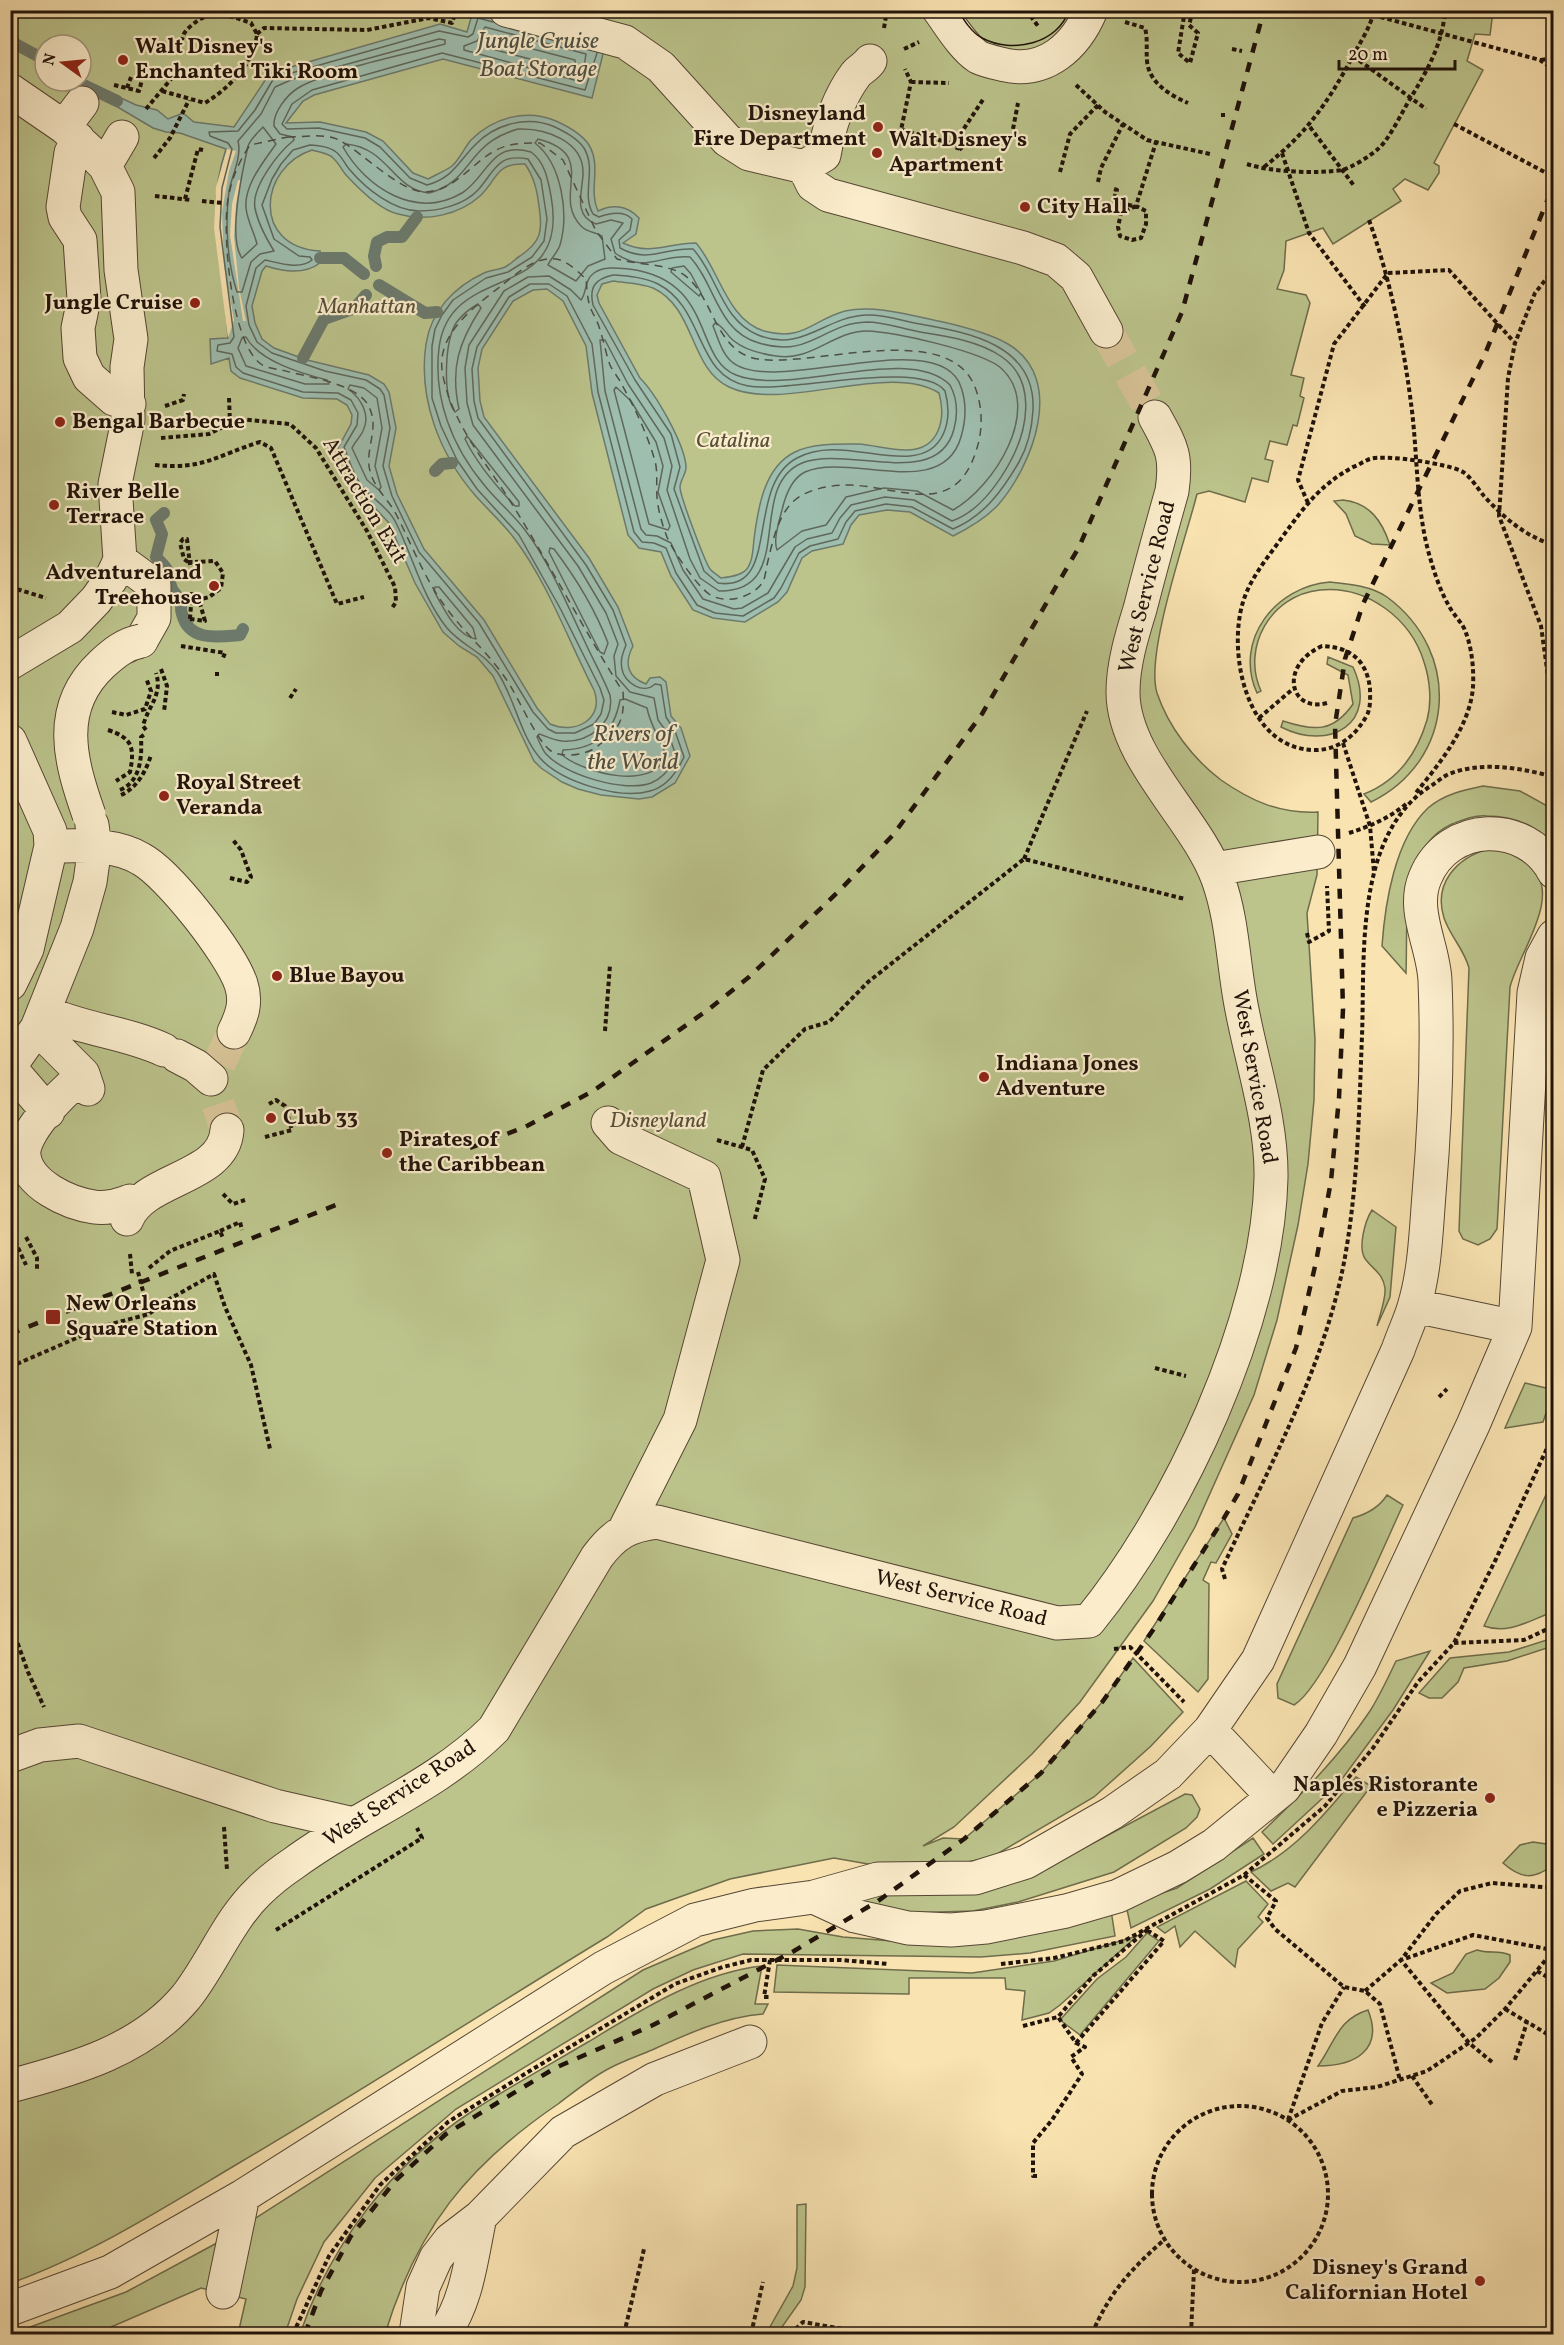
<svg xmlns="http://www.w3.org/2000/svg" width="1564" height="2345" font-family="Vollkorn,serif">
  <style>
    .green { fill: #bcc48c; stroke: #6e6c4b; stroke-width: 1.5; fill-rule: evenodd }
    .water { fill: #9ebeaf; stroke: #6c7a6d; stroke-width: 1.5; fill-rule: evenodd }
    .pier { fill: #f9e3b1 }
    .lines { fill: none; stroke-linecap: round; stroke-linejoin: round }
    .shore { stroke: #5f685c; stroke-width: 1.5 }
    .stream { stroke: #6c7a6d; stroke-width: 12 }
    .ferry { stroke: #4c4f44; stroke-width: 1.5; stroke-dasharray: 8 6; stroke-linecap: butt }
    .minor-tunnel { stroke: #d8c498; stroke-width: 33; stroke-dasharray: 33 16; stroke-linecap: butt }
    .minor-casing { stroke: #564734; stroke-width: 35 }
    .path { stroke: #20130a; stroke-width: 4; stroke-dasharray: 4.5 3; stroke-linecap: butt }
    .minor { stroke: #fbedcc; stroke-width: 33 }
    .tram { stroke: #20130a; stroke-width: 1.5 }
    .rail { stroke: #20130a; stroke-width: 4.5; stroke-dasharray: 10 10; stroke-linecap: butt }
    .minor-bridge-casing { stroke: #564734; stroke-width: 35; stroke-linecap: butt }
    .path-bridge { stroke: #20130a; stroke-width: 4; stroke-dasharray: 4.5 3; stroke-linecap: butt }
    .minor-bridge { stroke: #fbedcc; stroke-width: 33 }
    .poi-dot { fill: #8f2418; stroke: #fbedcc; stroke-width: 2 }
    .labels { text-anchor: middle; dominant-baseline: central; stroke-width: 4.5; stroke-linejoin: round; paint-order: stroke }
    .poi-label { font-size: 22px; font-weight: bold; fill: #20130a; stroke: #fbedcc; text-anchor: start }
    .park-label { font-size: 22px; font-style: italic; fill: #575138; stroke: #fbedcc }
    .street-label { font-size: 22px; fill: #20130a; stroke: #fbedcc }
    .water-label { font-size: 24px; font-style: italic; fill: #4c4f44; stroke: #fbedcc }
  </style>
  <rect width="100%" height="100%" fill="#f9e3b1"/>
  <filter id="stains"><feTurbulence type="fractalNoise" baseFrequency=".00333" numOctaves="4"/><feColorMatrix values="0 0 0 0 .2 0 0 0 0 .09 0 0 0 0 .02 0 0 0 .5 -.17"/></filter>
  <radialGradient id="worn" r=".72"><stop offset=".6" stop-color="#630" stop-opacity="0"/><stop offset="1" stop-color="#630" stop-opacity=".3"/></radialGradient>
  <path class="green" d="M11,11H1493L1490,35L1475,34L1467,61L1483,70L1434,163L1439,166V173L1428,190L1405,179L1393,189L1401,201L1333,244L1323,228L1286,241L1284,270L1277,289L1306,295L1310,303L1291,375L1304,378L1300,396L1304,398L1297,426L1293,425L1287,445L1270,441L1265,459L1273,461L1268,482L1252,478L1245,502L1209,491L1197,494C1186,538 1145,654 1157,693C1168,726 1193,759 1221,780C1251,801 1280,814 1318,812L1317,875L1307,913L1315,1039L1314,1100L1308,1164L1298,1225L1277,1320L1254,1395L1195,1527L1153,1601L1080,1702L1032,1754L954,1827L923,1846L943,1838L964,1839L1041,1773L1103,1701L1133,1658L1183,1712L1151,1746L1094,1797L992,1857L957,1864L885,1867L834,1858L730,1879L646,1909L607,1937C484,2012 363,2090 239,2163C165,2207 92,2254 11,2283ZM45,45H81V81H45Z
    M1343,500C1370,503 1382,521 1390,545L1372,544L1355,536L1346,514L1334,501Z
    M1330,582C1349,584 1371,586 1387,597C1463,653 1455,761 1371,802L1364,794C1397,781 1417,754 1427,720C1432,702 1430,680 1424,662C1411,619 1367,585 1320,590C1271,595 1241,647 1261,691L1257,693C1233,640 1276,586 1330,582Z
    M1328,657L1353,667C1379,723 1330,752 1281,727L1283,721C1314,731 1333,733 1353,704L1348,675L1327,664Z
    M1483,786L1520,791L1551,808L1553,811V843C1535,825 1513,816 1487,816C1474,815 1465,819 1452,824C1399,848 1408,924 1406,973L1382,946C1385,903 1395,839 1428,808C1444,794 1464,790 1483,786Z
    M1488,849C1508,850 1513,854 1530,865C1564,895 1519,952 1510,987L1497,1229L1490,1239L1478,1245L1463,1239L1459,1231L1469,968C1464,949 1450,936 1444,918C1433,883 1457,858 1488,849Z
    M1372,1210L1396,1227L1390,1297L1377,1326C1380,1314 1386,1299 1385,1288C1383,1274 1374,1270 1366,1260C1357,1249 1365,1221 1372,1210Z
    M1525,1383L1550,1389L1553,1393L1543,1422L1505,1428Z
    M1553,1480V1612C1530,1620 1509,1635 1484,1626Z
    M1387,1495L1403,1505C1384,1545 1326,1686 1294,1705L1278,1698L1277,1684L1353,1518C1367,1514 1379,1508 1387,1495Z
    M1224,1518L1232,1534L1216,1563L1211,1562L1203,1580L1209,1584L1208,1679L1198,1692L1144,1641Z
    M1553,1638V1646L1507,1661L1464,1668L1458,1682L1442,1698H1429L1419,1693L1450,1658L1509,1652Z
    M1430,1651L1393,1710L1339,1783L1273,1844L1262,1832C1301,1795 1340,1756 1370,1711C1380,1695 1388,1678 1396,1661Z
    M1356,1777L1371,1786L1295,1887L1288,1883L1271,1891L1251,1872C1294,1852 1326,1813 1356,1777Z
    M1185,1794L1192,1795L1200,1809L1197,1817L1186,1828L1114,1872L1018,1902L973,1911L904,1913L863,1906L860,1896L1082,1849Z
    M1253,1838L1264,1854L1210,1889L1131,1928L1126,1905L1177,1888Z
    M1533,1842L1553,1845V1865C1534,1880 1521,1879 1503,1863L1520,1845Z
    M1246,1881L1268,1904L1258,1917L1263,1922L1238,1949L1235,1967L1195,1931L1180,1947L1175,1926L1165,1933L1157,1927Z
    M1111,1910L1115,1936L1030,1953L981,1957L743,1954L693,1970L653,1989L456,2109L375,2178L324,2242L297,2299L285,2334H238L246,2299L201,2288L95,2334H11L126,2292L215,2244L643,1970L713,1940L753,1931L798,1929L843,1937L917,1943Z
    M1147,1933L1159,1941L1080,2035L1060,2020L1097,1979L1126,1957Z
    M1137,1936L1060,2005L1049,2013L1022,2020L1025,1991L1006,1989L1005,1978H909V1994L774,1992L777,1965L972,1973L1054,1961Z
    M1477,1950C1489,1954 1498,1950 1510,1955V1962L1499,1978L1485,1989L1447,1993L1431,1983L1453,1973L1466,1954Z
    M762,1966L755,2004H768L763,2014C724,2017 687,2034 652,2050C638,2056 623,2061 610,2068C592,2077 574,2092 558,2104C467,2166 417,2229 385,2334H300C330,2245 392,2164 471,2112C509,2087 549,2065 588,2042C641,2010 699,1973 762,1966Z
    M1368,2010C1384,2050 1355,2066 1318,2066C1335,2042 1338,2019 1368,2010Z
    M806,2204L805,2287L801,2300L777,2334H766L793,2286L797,2268V2205Z"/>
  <path class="water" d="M473,11L605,46L592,98L443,59L314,95L303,101L286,123L320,122L366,132L383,141L413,173L428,179C435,175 445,171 452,166C460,159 464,148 471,140C493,118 526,108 556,121C567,126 582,134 589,145C602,167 588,189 598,211C612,204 627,205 639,218L636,234L623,243C651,256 668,243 696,243C719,269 727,320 764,331C803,342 812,320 845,311C875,304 913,316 943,322C965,327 989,333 1008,344C1067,379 1032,466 998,505C986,518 969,528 953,536L910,512L887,510L859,515L851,525L843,544L812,551L802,558L787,592L778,602L745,622L713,618L693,610L671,576L661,552L639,548L628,535L592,393L586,346L563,301L547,289L533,290L513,301L482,349L478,368L480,401L484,417L589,558L618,607L633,646C624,663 627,677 646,684L650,678L660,677L666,682L671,716L681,728L690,756L675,783L652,797L639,799L601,795L578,789L562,782L541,768L534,761L493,676L477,657L459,646L443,632L415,583L389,523L356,488L338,448L351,424L352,415L347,405L337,399L303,398L240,378L231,371L229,358L211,364L210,339L228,338C225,270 203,217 226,149L180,133L166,132L153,128L99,96L117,101L119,97L136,105L157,110L168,119L183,113L194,122L234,127L270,73L440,24L467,32ZM312,150C318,152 329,153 333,158C339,163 342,171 347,176C359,189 381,210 398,214C426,222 459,215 480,196C498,179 495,163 525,164C534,177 537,190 539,206C543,231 541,242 520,256C515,259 511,264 505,267C499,270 490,270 484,273C454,287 431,311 426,344C418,398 439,453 474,494C487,509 502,522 514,538C548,583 568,640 594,690C605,719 575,735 550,724L537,708L484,620L424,549L397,494L389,466L396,428L389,392L384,384L369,375L307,360L274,348L262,339L255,323L252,306L262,271L266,266C284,272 304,275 320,263V251C251,247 259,167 312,150ZM613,281C626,283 641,283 653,288C696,308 689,368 729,387C783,413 890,361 939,393C946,418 940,449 908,450C892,451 875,445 858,444C840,444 812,443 795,452C764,467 758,508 754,539C753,548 753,562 746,570C740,576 729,577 721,578C718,575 713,573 710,569C705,562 680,496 680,487C680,480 687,473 686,466C684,443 656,394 640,378L599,303L597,295L602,284Z"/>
  <path class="pier" d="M227,149L236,151L229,171L222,212L224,265L234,320L228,338L214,228L216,187Z
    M238,180H241L236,204L234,236L239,288L246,321H243L230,235L232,204Z"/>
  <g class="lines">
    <path class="shore" d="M493,22L478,18L473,34L468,37L439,31L274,78L255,110L238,131L209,132L210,136L228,143L232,149L222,188L220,227L234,337L230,343L218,345L217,351L232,354L236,367L243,373L303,392L338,393L351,400L358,413L357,425L344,447C349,460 353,474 361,485C371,498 388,507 395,521C413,556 422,597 447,628C462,646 484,652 498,673C515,699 520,735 540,758C561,782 620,800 650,791C667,787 677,772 684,757L675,731L666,717L661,685L655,684C644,695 624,683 622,669C620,659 623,653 626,645L613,610L586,565L478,418L474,401L472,369L477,347L509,297L530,284H549L567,296L592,344L598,392L634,532L642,542L654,543L666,548L676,573L697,605L715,613L743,616L774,598L781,588L799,553L810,546L838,539L846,522L855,511L886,504L912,507L953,529C984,516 1002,491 1019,462C1028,446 1032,429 1033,410C1036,345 970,333 920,324C903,321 883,314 866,315C824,317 802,353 758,335C721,320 718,276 693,249C665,247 649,264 620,248L619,240L630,230L632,219C623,210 610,213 599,217L593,214C581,193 597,170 584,148C577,138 565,132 555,127C527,115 495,124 475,145C458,162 453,178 427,185L410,178L380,147L365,138L319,128L287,129L282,124L292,104L312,90L442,53L585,90L597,53
      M485,27L586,54L582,79L578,81L464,50V46L477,41Z
      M491,38L575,60L576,68L572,70L488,48L486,44Z
      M439,39L445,40V44C404,55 334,68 298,88C287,95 273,112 274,126L280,134L293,137L294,140C279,152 251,187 255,208C258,224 266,238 274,251L260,254L251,262L242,292H237C227,262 225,223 229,191C232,175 242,157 238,141L261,114L275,87L293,79Z
      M263,127L276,144C264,161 244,185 246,208C247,220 254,232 257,244L242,258C227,238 243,169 248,146C250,140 259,131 263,127Z
      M518,129C545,128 585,141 583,175C582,192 573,216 596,224L611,220L623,223L611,239L615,253C645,274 661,254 690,257C716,285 717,331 759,343C810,359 823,323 867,322C884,322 903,329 920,332C946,336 980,341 1002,357C1038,382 1027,432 1009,464C996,487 978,512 952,521L914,500L885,497L851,505L840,518L832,533L807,539L795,547L768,593L742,608L734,609L703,599L683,570L671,543L657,536L646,535L641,529L605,391L600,340H605L628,384L664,438L672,466L667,490L690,559L700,578L719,591C798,592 745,487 802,463C847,445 938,491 954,429C958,414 957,398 950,385C908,343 791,397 736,375C693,358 715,280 629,269C618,268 604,266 594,273C584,280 587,293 581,300L571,290L549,276L528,277L504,291L469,345L465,368L467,403L473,425L578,566L606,613L618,644L614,656L616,676L630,692L654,698L658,720L669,735L676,756C671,768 663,778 651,783C625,793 565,775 546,754C542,749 540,743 537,737L539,734C546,736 553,740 562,741C588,743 615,724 610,695C603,677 593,660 585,642C567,605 550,563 525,530C513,514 497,501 485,486C452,447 433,398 439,348C450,259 571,306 551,196C548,180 545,162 531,152C490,140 488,177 462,193C416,220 366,188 343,147L346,144C389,148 393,190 429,193C457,186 463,169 480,151C490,140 504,133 518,129Z
      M538,139C600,155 551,195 581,226C588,233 596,232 602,236L605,259L588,266L576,281L548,265C551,258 558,252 560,245C569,214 562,164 535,143Z
      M310,145C317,145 330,147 336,152C342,156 345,165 350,170C366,189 394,211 419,211C439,211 464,205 478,190C495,171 497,153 528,159L541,180L547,219L544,241L532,257L508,272L486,278L453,300L442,315L435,329L432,346V398L441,426L457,460L477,489L519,535L560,608L600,688L604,700L601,714L594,724L575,733H556L548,729L533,712L479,623L419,552L392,496L383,466L390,428L384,395L380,389L366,380L325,371L272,353L257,342L249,325L246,306L256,268L265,260C279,263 300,270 312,260L310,257L299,256L274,239L262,205L272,179L281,164L293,150Z
      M684,266L691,274L701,293L699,296L671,272L672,268Z
      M613,275C627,276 644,277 658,284C706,309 694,376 748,386C790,393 921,359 945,391C953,420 945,453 910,456C874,459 832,439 797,458C744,486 782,593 718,583L704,571L674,489L680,467L671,434L635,380L593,305C589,287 595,279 613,275Z
      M478,304L481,308C459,342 450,368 459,409L455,412C442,395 445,341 456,323C462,315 469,309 478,304Z
      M715,323C723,325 727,336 734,341C745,350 762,354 776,356C812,362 833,331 867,331C892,331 985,352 1002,369C1044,409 993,488 953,510L917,491L884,488L846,497L826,525L802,531L777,550C773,540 779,522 782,510C785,497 791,479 805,472C849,452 942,502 961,437C966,420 967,404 961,387C940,323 773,397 732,362C722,354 718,338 713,326Z
      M246,337C259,361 300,373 327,380L329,384H305L246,366L238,348L242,338Z
      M350,385L364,388L377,398L382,428L375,466L381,487L379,490L367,480L352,448C355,442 360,437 363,431C371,415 361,398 348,389Z
      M616,387L631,401L656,442L663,466L658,492L670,526L668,530L649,524L614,390Z
      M467,436L519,502V506H515C496,486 477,464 465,439Z
      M550,548L554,549C576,578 595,609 608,643L604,654L600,652L549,552Z
      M435,587H439L473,628L476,639C456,636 443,607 434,591Z
      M625,699L647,708C650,725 660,738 666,755C654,792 584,773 562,755L563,750C596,749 614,733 620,700Z"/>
    <path class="stream" d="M10,41L45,60
      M75,81L117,101
      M320,258H344L364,274
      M376,266L374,256L377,242L387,237H402L417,217
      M379,285L425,313L437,312
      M303,358L324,319L355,308L366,295
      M435,471L442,464L452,463
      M164,513L156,520L162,534L156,557C174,575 165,569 172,589C174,593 178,596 180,600C182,604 180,609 182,614C189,642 218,637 240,635L243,629"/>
    <path class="ferry" d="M288,137C303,137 325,133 339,140C362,152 400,192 425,192C453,191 470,166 491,153C506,143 523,143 540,143L563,160L596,231L617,259C637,265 662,263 681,273C714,292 713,352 758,359C812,368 948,319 975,387C983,408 983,431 976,451C955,519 900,487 851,485C834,485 819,487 804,494C779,506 773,540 767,565C766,570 765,578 763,582C752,598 725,605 709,594C697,586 673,551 667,537C662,524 658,510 657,497C656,485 658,472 655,461C648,436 635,408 622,385C619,378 613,372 610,365C606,354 604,342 600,330C598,321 591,312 589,303C587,296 587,287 586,279C578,272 568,261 556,259C535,256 515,275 501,286C473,308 434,335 443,376C453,425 486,462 512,504C550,565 584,630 623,692C625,721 619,730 595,748C585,755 562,758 551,751C537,742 518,696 506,679C487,651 461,630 442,602C423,575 411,543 396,514C388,499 374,488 370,471C364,449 381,428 368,405C356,383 306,377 282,370C276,369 266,368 261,364C231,343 222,233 228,199C232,178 238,163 250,145Z"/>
    <path class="minor-tunnel" d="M1106,331L1155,417
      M219,1064L234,1032
      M218,1104L227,1130"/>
    <defs>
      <path id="minor" d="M506,10L625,42L661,67L727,140L749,154L804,167L824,155C829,126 838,98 856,74C860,69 866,67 870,61
        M939,10C950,25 963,47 978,57C986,61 997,63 1005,65C1046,74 1076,46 1091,10
        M10,90L64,127L92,153L105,166L118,192L121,270L131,339L127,367L128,420L115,484L120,560L111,579L96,600L70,627L10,663
        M64,127L82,103
        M78,139L71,153L63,207L65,217L80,240L84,299L78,328L80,358L89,377L114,399L129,404
        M105,166L122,137
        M804,167L813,185L828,195L1023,248L1056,260L1076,277L1106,331
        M120,560L154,585V618L141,641
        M10,741L50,831L51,846L27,949L10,984
        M51,846C81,846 114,843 141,859C169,874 231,954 241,984C247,1002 242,1016 234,1032
        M1214,869L1318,852
        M45,1012C83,1030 126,1032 164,1050
        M37,1028L83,1074L88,1089
        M177,1056L196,1066L211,1079
        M10,1066L37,1028L77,928L90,882L95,846L92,825
        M10,1068L48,1112
        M79,1079C62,1093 21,1133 24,1156C28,1185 68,1203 94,1207C108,1209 118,1205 130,1201L135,1204
        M608,1123L621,1138L704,1177L723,1260L680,1420L625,1529
        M127,1219C144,1177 224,1179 227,1130
        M1415,1306L1515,1327
        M1210,1730L1273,1797
        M10,1756L40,1745L79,1741L275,1806L354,1824
        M814,1897L855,1916L908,1928L951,1930L986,1927L1066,1911L1118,1896L1178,1867L1214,1845L1284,1788L1321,1734L1360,1666L1473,1425L1515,1327L1534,993L1542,958L1554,936
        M10,2086C75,2069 142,2050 186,1997C212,1964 228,1921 258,1892C269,1881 282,1871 294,1863C359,1815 437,1786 494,1729L597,1557C614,1534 629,1525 657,1522L1057,1623L1089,1621C1178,1512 1268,1321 1271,1178C1272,1118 1250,1058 1240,999C1233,959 1232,918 1218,879C1196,818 1123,759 1123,692C1123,664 1132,635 1140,609C1150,570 1161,530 1172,491C1177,456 1172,448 1155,417
        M223,2292L243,2196
        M10,2309L110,2272L243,2196L603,1968L695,1920L755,1905L814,1897L878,1879L975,1878L1026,1862L1112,1813L1168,1774L1210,1730L1258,1660L1398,1350C1403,1335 1410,1321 1414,1307C1425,1271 1426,1232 1429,1194C1435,1123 1438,1052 1435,981C1434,947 1411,911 1425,878C1448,821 1526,819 1554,872
        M416,2334L423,2287L436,2258L450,2240L480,2217L563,2132L655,2079L750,2042
        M444,2334C468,2299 471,2258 480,2217"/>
    </defs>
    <use href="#minor" class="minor-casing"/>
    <path class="path" d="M20,10L25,16H30L32,10
      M1026,10L1038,26
      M1185,10L1178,53L1190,63L1198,33L1189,25L1193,10
      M1373,15L1540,60L1554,70
      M1125,22L1145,28C1148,40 1146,50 1147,61C1149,83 1170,95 1188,103
      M884,28L887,10
      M257,34L264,28L367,30L429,18L452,23L456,10
      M904,49L919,42
      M1232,49L1242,51
      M1353,56L1426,109
      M1541,60L1554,58
      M911,82L949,83
      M114,85L139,91L142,80
      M1076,85L1105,112L1147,140L1210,154
      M127,88L131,77
      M162,91L205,103C228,89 255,63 257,34L251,23C230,16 211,8 192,25C187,29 183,33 182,40
      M146,109L171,79
      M1221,115H1225
      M1454,124L1554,177
      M1310,127L1355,187
      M1013,129L1018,103
      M902,130L958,145L962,150
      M900,135L911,82L905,69
      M957,150L963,130L984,98
      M1282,153L1309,233L1365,307
      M154,158L170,138L189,100
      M1247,164C1271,172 1316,174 1342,170C1351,168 1370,156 1378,149C1389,140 1402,112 1410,99C1427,71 1443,43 1445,10
      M1264,167C1307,133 1327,104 1353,56C1360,42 1371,27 1374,10
      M1060,172L1070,134L1098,105
      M1098,182L1101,168L1123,124
      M1114,189L1117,190L1113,201L1133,206
      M155,196L192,200
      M185,199L198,149L203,150
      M202,201L223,203
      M1136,206L1121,213L1118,227L1120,236L1132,240L1141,238L1146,224V211L1136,206L1156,142
      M1369,220C1391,282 1404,346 1412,411C1418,462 1416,515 1432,564C1436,578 1442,594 1449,606C1454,616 1463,623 1466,633C1472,649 1474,670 1473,687C1470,727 1439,764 1415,794
      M1554,269L1535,293L1515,343L1508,378L1499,516L1541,626L1554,719
      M229,398L230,423
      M165,406L183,400L184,394
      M161,438L209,434L239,419L290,424L316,448L367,531L395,587L396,602L392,608
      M155,465C205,470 217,455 260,442L271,448L337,604L364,597
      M1308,503L1298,480L1334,344L1388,273L1449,270L1515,343
      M188,562L184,559L180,543L183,539H187L190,565
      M10,587L46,598
      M189,603L209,597L221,588L223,573L215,561L195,562
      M190,619L205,621L199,600
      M181,646L225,653L223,658
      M161,669L167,686L164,712
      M217,676V672
      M290,698L296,689
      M1327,703C1290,713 1278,666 1322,646C1350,647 1367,660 1370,689C1370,697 1371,707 1367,715C1356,735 1340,749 1317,750C1247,752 1227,654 1243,602C1250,578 1269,556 1283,536C1305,506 1320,485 1353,467C1359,465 1364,461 1370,459C1385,454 1450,464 1463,472C1471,477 1478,489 1484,496C1503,517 1526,537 1554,545
      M112,712L126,715L145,709L151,691L146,678
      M1259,718L1294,688
      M108,730C132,738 135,747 130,772L116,781
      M146,730L143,726C148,706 163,695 156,673
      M1343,743L1370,826L1374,872
      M120,790C141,781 142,757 141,737L145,734
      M121,795C137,788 146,771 151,755
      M1349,833C1371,826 1389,818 1406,804
      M1024,859L1087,711
      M230,878L247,882L251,877L241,850L233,840
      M1307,933L1309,942L1329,931L1327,886
      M605,1031L610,965
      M265,1137L292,1130L285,1106L276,1100L269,1104
      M717,1140L752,1150L765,1179L754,1222
      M742,1147L763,1070L805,1029L829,1022L868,982L1024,859L1185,899
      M223,1194L233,1204L245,1200
      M220,1231L240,1222L242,1230
      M26,1237L37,1258V1269
      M15,1241L26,1265
      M130,1254L132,1274
      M149,1268L170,1251L220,1231L223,1238
      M138,1272L149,1314
      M10,1367L104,1326L149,1314L166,1301L214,1274L225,1307L251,1365L270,1449
      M1155,1368L1186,1376
      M1439,1397L1447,1389
      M1225,1579L1222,1569C1268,1468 1325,1367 1345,1257C1358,1184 1359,1110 1362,1036C1365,957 1354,837 1429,787C1436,783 1442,777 1449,774C1481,761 1522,768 1554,777
      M10,1622L28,1672L44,1707
      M1454,1643L1524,1640L1554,1626
      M1114,1649L1130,1647L1184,1702
      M224,1827L227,1870
      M1244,1875L1276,1901L1267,1918L1275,1929L1344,1987L1365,1991L1380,2004L1400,2080
      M276,1930L422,1838L417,1828
      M770,1960L764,1997H771
      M1001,1964L1054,1958L1124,1941L1244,1875L1325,1806L1373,1748L1418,1682L1454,1643L1496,1559L1554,1433
      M1537,1971L1554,1981
      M1365,1991L1401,1960L1436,1914L1460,1891L1492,1883L1554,1888
      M1505,2009L1554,2038
      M1023,2026L1058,2017L1093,1976L1147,1930
      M1076,2043L1164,1941L1147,1930
      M1515,2060L1527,2022
      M1492,2062L1469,2043L1401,1960L1473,1935L1553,1950
      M1412,2076L1433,2106
      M1152 2194a88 88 0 1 1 176 0a88 88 0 1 1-176 0Z
      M1288,2120L1342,2091L1377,2087L1427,2071L1476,2038L1505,2009L1554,1950
      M1288,2120L1322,2023L1344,1987
      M1037,2176H1033V2143L1052,2120L1082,2074L1071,2057L1085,2047L1076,2043L1058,2017
      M293,2334L329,2256L380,2185L448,2122L528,2072L675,1984L723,1967L751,1960H841L888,1964
      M624,2334L644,2249
      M751,2334L763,2282
      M790,2334L803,2322L872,2334
      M1092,2334C1109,2293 1131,2269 1164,2240
      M1191,2334L1194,2269"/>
    <use href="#minor" class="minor"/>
    <path class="tram" d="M958,10C964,20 971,32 982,38C1012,54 1058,44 1069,10"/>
    <path class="rail" d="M470,1148L525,1127L593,1091L709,1009L749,977L839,891L893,835L982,714L1079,547L1182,312L1264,10
      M10,1334L341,1203
      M305,2334L321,2291L351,2236L396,2180L446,2134L555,2068L653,2025L794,1951L878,1901L964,1839L1041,1773L1103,1701L1153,1630L1224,1518L1238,1494L1296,1348L1316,1262L1331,1181L1339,1098L1343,1009L1335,725L1345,659L1363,604L1485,354L1554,184"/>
    <defs>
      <path id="minor-bridge" d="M89,815C70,761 55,708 102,664C114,653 125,644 141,641"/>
    </defs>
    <use href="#minor-bridge" class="minor-bridge-casing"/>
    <path class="path-bridge" d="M188,562H195
      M190,619L192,591"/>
    <use href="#minor-bridge" class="minor-bridge"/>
  </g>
  <g class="poi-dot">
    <circle cx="123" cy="60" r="6"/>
    <circle cx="878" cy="127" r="6"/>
    <circle cx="877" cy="153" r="6"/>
    <circle cx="1025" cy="207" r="6"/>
    <circle cx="195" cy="303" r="6"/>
    <circle cx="60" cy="422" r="6"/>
    <circle cx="54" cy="505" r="6"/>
    <circle cx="214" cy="586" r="6"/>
    <circle cx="164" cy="796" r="6"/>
    <circle cx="277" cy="976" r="6"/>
    <circle cx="984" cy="1077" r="6"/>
    <circle cx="271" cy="1118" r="6"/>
    <circle cx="387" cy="1153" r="6"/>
    <rect x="45" y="1309" width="16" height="16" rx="3"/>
    <circle cx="1490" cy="1798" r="6"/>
    <circle cx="1480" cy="2281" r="6"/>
  </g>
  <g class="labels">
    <g class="poi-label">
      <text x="135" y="47">Walt Disney's<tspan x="135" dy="25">Enchanted Tiki Room</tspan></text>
      <text x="866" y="114" text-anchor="end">Disneyland<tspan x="866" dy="25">Fire Department</tspan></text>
      <text x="889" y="140">Walt Disney's<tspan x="889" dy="25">Apartment</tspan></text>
      <text x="1037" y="207">City Hall</text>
      <text x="183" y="303" text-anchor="end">Jungle Cruise</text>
      <text x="72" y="422">Bengal Barbecue</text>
      <text x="66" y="492">River Belle<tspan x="66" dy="25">Terrace</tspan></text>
      <text x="202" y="573" text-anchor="end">Adventureland<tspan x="202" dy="25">Treehouse</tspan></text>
      <text x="176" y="783">Royal Street<tspan x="176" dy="25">Veranda</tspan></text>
      <text x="289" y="976">Blue Bayou</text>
      <text x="996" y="1064">Indiana Jones<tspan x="996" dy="25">Adventure</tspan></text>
      <text x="283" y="1118">Club 33</text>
      <text x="399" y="1140">Pirates of<tspan x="399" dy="25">the Caribbean</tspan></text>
      <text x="66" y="1304">New Orleans<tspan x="66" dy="25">Square Station</tspan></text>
      <text x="1478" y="1785" text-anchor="end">Naples Ristorante<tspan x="1478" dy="25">e Pizzeria</tspan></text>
      <text x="1468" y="2268" text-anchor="end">Disney's Grand<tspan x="1468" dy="25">Californian Hotel</tspan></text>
    </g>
    <g class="park-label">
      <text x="367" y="307">Manhattan</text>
      <text x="733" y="441">Catalina</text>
      <text x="658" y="1121">Disneyland</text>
    </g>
    <g class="street-label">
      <text transform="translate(364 501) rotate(59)">Attraction Exit</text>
      <text transform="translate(1148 587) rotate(-76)">West Service Road</text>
      <text transform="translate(1254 1077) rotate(80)">West Service Road</text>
      <text transform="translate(961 1599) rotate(14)">West Service Road</text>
      <text transform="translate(400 1794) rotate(-33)">West Service Road</text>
    </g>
    <g class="water-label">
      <text x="538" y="42">Jungle Cruise<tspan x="538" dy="28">Boat Storage</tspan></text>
      <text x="633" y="735">Rivers of<tspan x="633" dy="28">the World</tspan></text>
    </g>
  </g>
  <rect width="1564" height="2345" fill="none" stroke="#f9e3b1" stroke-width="36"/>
  <rect x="12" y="12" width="1540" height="2321" fill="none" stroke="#20130a" stroke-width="3"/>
  <rect x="18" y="18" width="1528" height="2309" fill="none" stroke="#20130a" stroke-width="1.5"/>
  <g transform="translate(63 63) rotate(285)"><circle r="28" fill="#fbedcc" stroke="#a3967e" stroke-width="1.5"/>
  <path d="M0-4.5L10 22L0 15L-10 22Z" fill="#8f2418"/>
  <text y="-9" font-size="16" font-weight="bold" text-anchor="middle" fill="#20130a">N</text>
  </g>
  <path d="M1339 60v9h116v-9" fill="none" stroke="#20130a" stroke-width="3"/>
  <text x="1348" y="60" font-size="18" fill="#20130a" stroke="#fbedcc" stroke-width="4.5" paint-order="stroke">20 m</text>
  <rect width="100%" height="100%" filter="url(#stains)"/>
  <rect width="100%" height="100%" fill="url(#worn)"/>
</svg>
